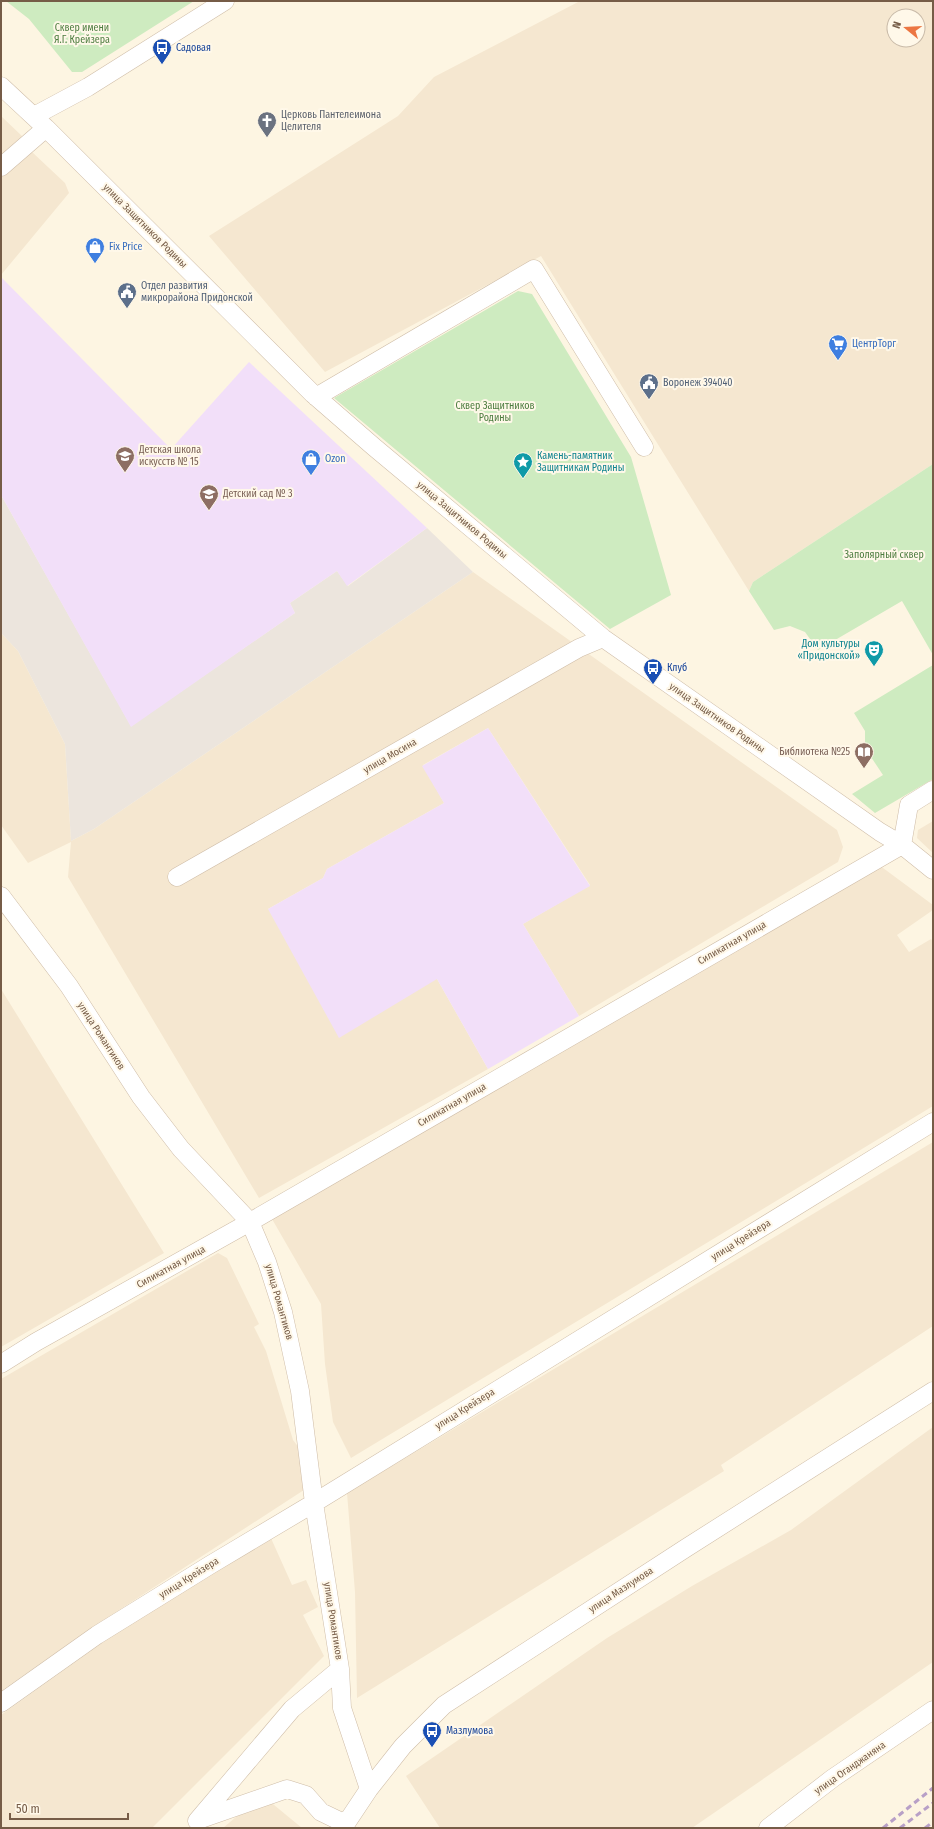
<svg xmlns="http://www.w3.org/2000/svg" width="934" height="1829" font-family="'Fira Sans Condensed',sans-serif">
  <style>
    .residential { fill: #f5e7d0; fill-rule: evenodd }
    .industrial { fill: #ece5dd }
    .education { fill: #f2dff9 }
    .green { fill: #ceebc0 }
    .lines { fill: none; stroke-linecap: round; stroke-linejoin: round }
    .minor-casing { stroke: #cfbda8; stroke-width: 19 }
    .minor { stroke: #fff; stroke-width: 18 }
    .rail { stroke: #b8a0c7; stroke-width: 3; stroke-dasharray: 6 4; stroke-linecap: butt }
    .labels { text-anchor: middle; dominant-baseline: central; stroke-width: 4; stroke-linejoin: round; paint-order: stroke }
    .park-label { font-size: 10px; fill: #4c7c3f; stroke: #fff8e9 }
    .transit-label { font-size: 10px; fill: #164399; stroke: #fff8e9; text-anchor: start }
    .worship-label { font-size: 10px; fill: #5b616d; stroke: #fff8e9; text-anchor: start }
    .street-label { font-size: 10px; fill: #765c47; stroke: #fff8e9 }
    .shop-label { font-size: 10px; fill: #366cbe; stroke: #fff8e9; text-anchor: start }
    .service-label { font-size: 10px; fill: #4e5e75; stroke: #fff8e9; text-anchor: start }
    .education-label { font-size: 10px; fill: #785e54; stroke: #fff8e9; text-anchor: start }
    .culture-label { font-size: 10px; fill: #0d838f; stroke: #fff8e9; text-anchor: start }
  </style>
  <rect width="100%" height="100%" fill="#fdf5e2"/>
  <path class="residential" d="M580,1H933V464L753,582L749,591L541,256L325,372L209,236L398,116L434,77ZM894,16H918V40H894Z
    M1,116L23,137L1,157Z
    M32,152L65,183L69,193L1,275V177Z
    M473,572L837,830L843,847L838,862L579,1016L523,924L590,885L488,728L423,765L444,803L327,869L323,878L268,909L437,979L488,1069L259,1198L68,877L71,842L28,863L1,825V633L18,651L65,744L71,841L94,829Z
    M933,821V853L917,838L918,830Z
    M879,865L933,905V910L897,935L909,952L931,939L933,942V1106L351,1458L333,1422L325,1364L321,1304L272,1219Z
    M1,989L164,1253L1,1347Z
    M933,1142V1326L721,1465L724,1471L357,1698L355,1592L347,1493Z
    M218,1253L227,1258L259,1324L254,1327L266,1351L293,1440L303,1453L307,1488L99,1623L1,1691V1379Z
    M933,1427V1662L692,1828H440L406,1776L607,1638L692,1586L791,1530Z
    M270,1536L292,1585L306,1580L318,1607L303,1615L324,1656L152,1828H1V1715L116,1633Z
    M268,1800L302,1828H223L243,1811Z"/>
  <path class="industrial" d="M1,495L131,726L295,613L290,603L337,571L348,586L427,528L473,572L94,829L71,841L65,744L18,651L1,633Z"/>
  <path class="education" d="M1,277L171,449L249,362L427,528L347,586L337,571L290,603L295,613L131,727L1,495Z
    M488,728L590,886L523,924L579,1016L488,1069L437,979L339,1038L268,909L323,878L327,869L444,803L422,766Z"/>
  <path class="green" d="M6,1H194L82,72H72L29,19Z
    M518,291L532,294L631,457L671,595L610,629L334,398Z
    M933,464V655L902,601L818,650L805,632L790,626L774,630L749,591L753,582Z
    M933,665V779L875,813L852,794L883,775L865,748V731L854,713Z"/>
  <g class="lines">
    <defs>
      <path id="minor" d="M1,86L46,128L313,394L374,447L603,638L880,832L902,845L933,870
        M34,116L88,87L225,1
        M1,167L46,128
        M316,397L534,269L644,447
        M177,877L579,648L603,638
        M1,896L69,986L141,1097L181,1149L250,1222L267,1262L283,1312L300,1391L314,1503L340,1669L342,1708L369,1789
        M1,1364L36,1342L250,1222L902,845L909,805L933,790
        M1,1703L97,1635L210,1565L314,1503L933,1122
        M198,1820L287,1789L306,1795L321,1812L346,1824
        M197,1821L292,1709L340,1669
        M343,1828L369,1789L403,1746L444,1705L686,1548L933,1391
        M768,1828L833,1778L933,1710"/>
    </defs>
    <use href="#minor" class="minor-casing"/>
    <use href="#minor" class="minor"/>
    <path class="rail" d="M883,1828L933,1788
      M900,1828L933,1803
      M925,1828L933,1822"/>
  </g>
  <defs>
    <symbol id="bus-pin" viewBox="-11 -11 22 30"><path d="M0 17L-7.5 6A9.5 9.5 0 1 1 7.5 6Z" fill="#1a4fb4" stroke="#fff8e9"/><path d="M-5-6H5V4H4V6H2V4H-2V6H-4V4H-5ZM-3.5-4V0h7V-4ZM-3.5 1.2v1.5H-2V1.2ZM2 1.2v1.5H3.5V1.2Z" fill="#fff"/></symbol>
    <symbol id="church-pin" viewBox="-11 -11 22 30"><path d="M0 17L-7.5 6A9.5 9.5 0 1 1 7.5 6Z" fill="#6b7280" stroke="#fff8e9"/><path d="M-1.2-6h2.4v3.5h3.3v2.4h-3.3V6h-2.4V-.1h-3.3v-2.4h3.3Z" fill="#fff"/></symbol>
    <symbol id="shop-pin" viewBox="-11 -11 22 30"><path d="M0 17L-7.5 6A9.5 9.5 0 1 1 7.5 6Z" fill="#3f7fe0" stroke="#fff8e9"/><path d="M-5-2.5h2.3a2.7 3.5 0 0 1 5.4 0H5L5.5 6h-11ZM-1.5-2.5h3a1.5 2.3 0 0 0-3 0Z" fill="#fff"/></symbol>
    <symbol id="civic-pin" viewBox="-11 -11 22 30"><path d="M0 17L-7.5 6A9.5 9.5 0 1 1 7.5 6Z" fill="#5c6f8a" stroke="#fff8e9"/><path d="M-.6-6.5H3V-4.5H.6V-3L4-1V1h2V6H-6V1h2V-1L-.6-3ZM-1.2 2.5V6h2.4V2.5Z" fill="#fff"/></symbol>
    <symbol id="supermarket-pin" viewBox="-11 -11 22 30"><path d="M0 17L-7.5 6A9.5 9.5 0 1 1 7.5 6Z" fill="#3f7fe0" stroke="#fff8e9"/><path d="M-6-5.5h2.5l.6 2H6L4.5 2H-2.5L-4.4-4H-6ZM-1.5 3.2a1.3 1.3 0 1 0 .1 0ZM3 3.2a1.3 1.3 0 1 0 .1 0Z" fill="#fff"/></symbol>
    <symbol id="school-pin" viewBox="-11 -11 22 30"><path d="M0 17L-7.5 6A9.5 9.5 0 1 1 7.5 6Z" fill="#8d6e63" stroke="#fff8e9"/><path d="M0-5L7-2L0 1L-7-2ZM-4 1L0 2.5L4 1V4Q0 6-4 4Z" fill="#fff"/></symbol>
    <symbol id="sight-pin" viewBox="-11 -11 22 30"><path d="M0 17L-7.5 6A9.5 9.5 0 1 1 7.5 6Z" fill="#0f9aa8" stroke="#fff8e9"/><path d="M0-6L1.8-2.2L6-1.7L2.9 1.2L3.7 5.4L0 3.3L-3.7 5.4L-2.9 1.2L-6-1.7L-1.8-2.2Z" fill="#fff"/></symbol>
    <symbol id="theatre-pin" viewBox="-11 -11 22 30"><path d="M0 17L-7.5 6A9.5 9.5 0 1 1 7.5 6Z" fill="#0f9aa8" stroke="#fff8e9"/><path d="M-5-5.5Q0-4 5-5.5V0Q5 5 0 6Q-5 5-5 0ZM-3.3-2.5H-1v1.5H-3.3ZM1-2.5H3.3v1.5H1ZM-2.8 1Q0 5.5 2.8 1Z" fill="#fff"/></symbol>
    <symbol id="library-pin" viewBox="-11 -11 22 30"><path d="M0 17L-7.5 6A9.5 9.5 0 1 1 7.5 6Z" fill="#8d6e63" stroke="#fff8e9"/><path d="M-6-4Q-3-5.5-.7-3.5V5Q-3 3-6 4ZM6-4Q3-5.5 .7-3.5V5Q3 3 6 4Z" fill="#fff"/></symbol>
  </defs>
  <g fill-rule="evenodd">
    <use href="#bus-pin" x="151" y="37" width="22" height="30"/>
    <use href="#church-pin" x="256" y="110" width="22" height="30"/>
    <use href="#shop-pin" x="84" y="236" width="22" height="30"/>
    <use href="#civic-pin" x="116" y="281" width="22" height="30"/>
    <use href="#supermarket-pin" x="827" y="333" width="22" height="30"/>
    <use href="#civic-pin" x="638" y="372" width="22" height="30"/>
    <use href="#school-pin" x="114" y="445" width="22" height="30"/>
    <use href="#shop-pin" x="300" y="448" width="22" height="30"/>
    <use href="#sight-pin" x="512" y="451" width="22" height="30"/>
    <use href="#school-pin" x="198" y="483" width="22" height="30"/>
    <use href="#theatre-pin" x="863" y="639" width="22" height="30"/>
    <use href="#bus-pin" x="642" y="657" width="22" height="30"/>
    <use href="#library-pin" x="853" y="741" width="22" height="30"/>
    <use href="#bus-pin" x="421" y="1720" width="22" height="30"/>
  </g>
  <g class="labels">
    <g class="park-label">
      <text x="82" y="28">Сквер имени<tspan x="82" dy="12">Я.Г. Крейзера</tspan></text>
      <text x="495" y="406">Сквер Защитников<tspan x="495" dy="12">Родины</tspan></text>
      <text x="884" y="555">Заполярный сквер</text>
    </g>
    <g class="transit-label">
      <text x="176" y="48">Садовая</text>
      <text x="667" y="668">Клуб</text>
      <text x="446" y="1731">Мазлумова</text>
    </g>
    <g class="worship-label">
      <text x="281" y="115">Церковь Пантелеимона<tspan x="281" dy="12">Целителя</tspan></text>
    </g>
    <g class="street-label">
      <text transform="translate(145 226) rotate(45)">улица Защитников Родины</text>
      <text transform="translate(462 520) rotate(40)">улица Защитников Родины</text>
      <text transform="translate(717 718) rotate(35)">улица Защитников Родины</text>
      <text transform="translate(390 756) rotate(-30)">улица Мосина</text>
      <text transform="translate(732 943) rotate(-30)">Силикатная улица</text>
      <text transform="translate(101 1036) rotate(57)">улица Романтиков</text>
      <text transform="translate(452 1105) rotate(-30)">Силикатная улица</text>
      <text transform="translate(741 1240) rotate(-32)">улица Крейзера</text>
      <text transform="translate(171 1267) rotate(-29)">Силикатная улица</text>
      <text transform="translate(279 1302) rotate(74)">улица Романтиков</text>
      <text transform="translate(465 1409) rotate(-32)">улица Крейзера</text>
      <text transform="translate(189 1578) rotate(-32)">улица Крейзера</text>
      <text transform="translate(621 1590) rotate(-33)">улица Мазлумова</text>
      <text transform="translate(333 1621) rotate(81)">улица Романтиков</text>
      <text transform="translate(850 1768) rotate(-35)">улица Оганджаняна</text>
    </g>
    <g class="shop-label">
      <text x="109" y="247">Fix Price</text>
      <text x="852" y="344">ЦентрТорг</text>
      <text x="325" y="459">Ozon</text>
    </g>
    <g class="service-label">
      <text x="141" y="286">Отдел развития<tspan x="141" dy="12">микрорайона Придонской</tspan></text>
      <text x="663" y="383">Воронеж 394040</text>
    </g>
    <g class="education-label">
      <text x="139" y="450">Детская школа<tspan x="139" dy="12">искусств № 15</tspan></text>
      <text x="223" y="494">Детский сад № 3</text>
      <text x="850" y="752" text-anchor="end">Библиотека №25</text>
    </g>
    <g class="culture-label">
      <text x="537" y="456">Камень-памятник<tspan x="537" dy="12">Защитникам Родины</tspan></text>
      <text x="860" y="644" text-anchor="end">Дом культуры<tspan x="860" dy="12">«Придонской»</tspan></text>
    </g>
  </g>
  <rect width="934" height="1829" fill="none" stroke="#765c47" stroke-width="4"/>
  <g transform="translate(906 28) rotate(288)"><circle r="19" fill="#fff8e9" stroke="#c8baa8"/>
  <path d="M0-3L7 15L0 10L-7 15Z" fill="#ec7642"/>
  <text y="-6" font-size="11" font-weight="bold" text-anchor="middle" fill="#765c47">N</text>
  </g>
  <path d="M10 1813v6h118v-6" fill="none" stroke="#765c47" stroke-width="2"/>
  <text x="16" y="1813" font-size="12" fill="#765c47" stroke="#fff8e9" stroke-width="3" paint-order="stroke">50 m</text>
</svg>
